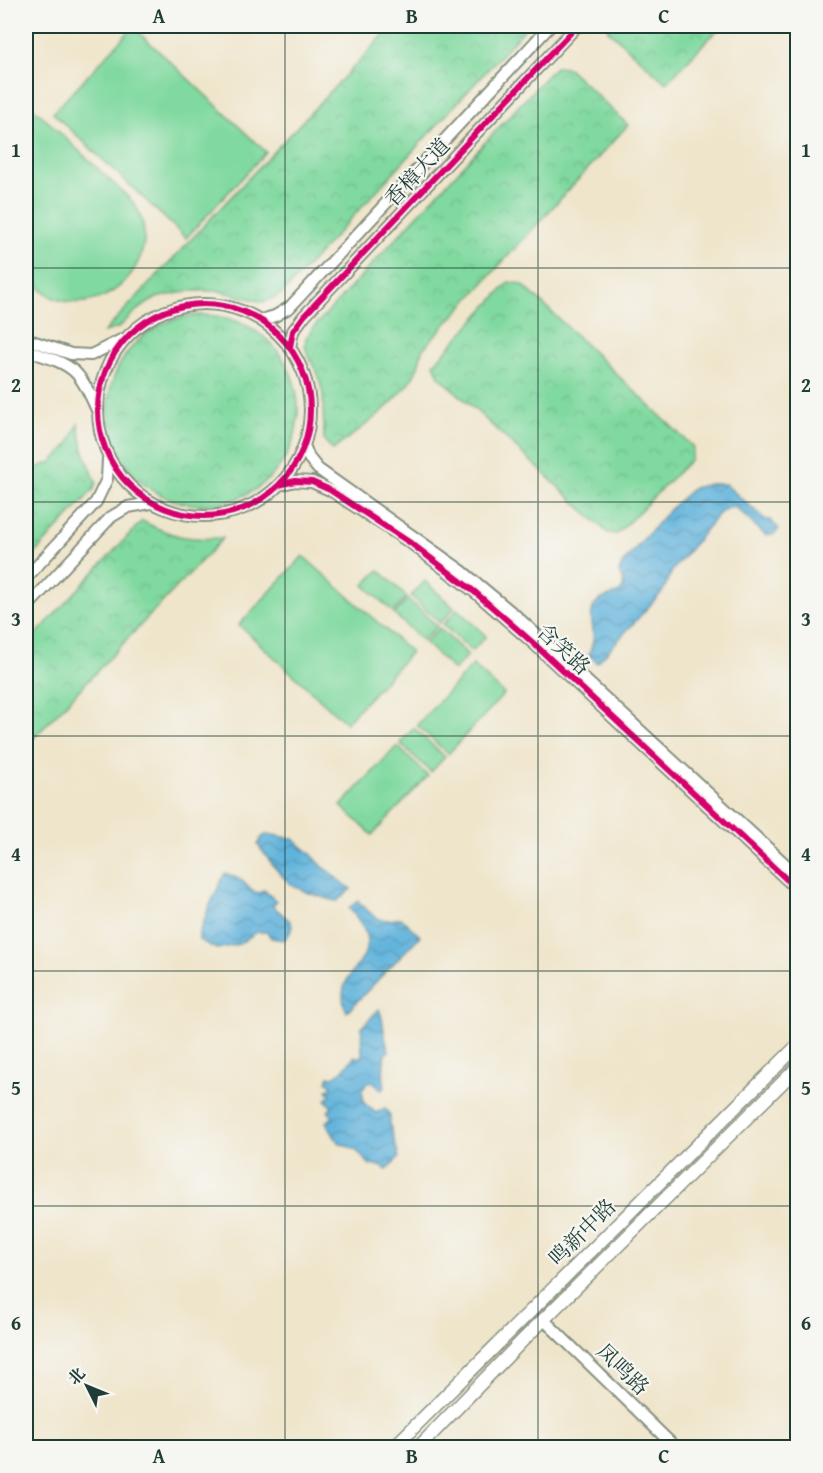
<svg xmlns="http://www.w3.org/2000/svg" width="823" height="1473" font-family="'Gentium Book Plus','Noto Serif SC',serif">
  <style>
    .park { fill: url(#park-crowns); stroke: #508b6a; stroke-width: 1.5 }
    .pitch { fill: #80d99f; stroke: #508b6a; stroke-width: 1.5 }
    .water { fill: url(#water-waves); stroke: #407888; stroke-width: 1.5 }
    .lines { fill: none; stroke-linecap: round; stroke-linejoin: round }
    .tertiary-casing { stroke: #879180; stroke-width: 14 }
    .secondary-casing { stroke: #879180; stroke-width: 15 }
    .tertiary { stroke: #fff; stroke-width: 10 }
    .secondary { stroke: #fff; stroke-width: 12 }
    .cycleway-casing { stroke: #f6f6f2; stroke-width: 10 }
    .cycleway { stroke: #d6006c; stroke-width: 6 }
    .grid { fill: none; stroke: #1f3d34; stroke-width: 1.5; stroke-opacity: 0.55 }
    .labels { text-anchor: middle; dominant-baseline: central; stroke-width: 4.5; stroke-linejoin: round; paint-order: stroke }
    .street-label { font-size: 21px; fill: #1f3d34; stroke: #f6f6f2 }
    .neatline { fill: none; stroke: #1f3d34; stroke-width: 2 }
    .grid-label { font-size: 20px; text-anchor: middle; font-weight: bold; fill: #1f3d34 }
  </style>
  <defs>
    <pattern id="park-crowns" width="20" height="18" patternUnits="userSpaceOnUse" patternTransform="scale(1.5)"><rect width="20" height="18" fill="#80d99f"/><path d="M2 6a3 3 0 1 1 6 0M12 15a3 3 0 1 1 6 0" fill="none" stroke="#6ebb8a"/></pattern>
    <pattern id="water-waves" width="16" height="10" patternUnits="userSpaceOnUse" patternTransform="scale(1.5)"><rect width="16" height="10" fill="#60b3dc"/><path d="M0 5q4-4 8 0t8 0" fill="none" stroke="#4f93b3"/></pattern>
  </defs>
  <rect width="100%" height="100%" fill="#f6f6f2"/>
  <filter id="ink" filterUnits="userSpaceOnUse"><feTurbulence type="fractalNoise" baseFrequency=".0167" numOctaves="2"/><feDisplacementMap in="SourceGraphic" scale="12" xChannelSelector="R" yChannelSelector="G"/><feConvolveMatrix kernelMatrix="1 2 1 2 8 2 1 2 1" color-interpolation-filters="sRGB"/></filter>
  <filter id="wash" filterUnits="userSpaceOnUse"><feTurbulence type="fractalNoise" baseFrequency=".008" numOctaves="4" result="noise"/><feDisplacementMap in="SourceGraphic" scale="24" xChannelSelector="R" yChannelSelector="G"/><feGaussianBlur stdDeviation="1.35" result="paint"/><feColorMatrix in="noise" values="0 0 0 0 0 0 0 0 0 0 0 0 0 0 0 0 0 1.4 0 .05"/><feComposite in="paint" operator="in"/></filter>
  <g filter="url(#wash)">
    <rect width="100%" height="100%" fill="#efe5cb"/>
    <path class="park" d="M392,26H520L524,30L282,294L264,302L219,291H188L156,298L137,310L118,328L104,332Z
      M607,26H721L666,83L608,30Z
      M555,67L568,68L628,125L422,350C420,359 418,370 413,377C393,407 361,428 333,450L324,440L323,394L318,374L308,356L305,346L306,338L313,328Z
      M509,282L522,284L693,447L691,459L617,534L608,533L439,376L434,364Z
      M108 410a95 95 0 1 1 190 0a95 95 0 1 1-190 0Z
      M78,424L83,449L96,482L94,489L26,563V480L39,467L52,462L69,444Z
      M142,521C172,537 188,540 223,538L26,746V645Z"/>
    <path class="pitch" d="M133,27L266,152L186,238L53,113Z
      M26,104L39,113L131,200C137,207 141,215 143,225C152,273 100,317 54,298C43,293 34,283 26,274Z
      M303,556L411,652L346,723L239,625Z
      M379,570L407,597L393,612L364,585Z
      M425,581L454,608L440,623L411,596Z
      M408,599L437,626L423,641L394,614Z
      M457,609L486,636L472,651L443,625Z
      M439,628L468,655L454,670L425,643Z
      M473,665L504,694L448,754L417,725Z
      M414,728L445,757L431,772L400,743Z
      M397,746L428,776L372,835L341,806Z"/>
    <path class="water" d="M710,484H725L766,520H770L779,529L774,534L766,536L735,507C727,506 722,511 716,517L672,571L663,591L597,663L589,655C590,651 592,646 593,641C595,629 587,614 596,603C603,594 627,597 623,581C622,578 620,575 619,572L623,563L669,510L693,488Z
      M268,834L293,839L312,855L323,867L351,889L337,901C324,898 309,894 296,887C282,880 268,858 258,845L262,837Z
      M225,873L241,880L252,891L259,893L264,890L276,901L273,906L290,921L292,926L290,933L284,940L271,938L267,932H257L239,944L217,949L199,940V934L210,905Z
      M358,901C374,917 377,924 401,918L420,936L347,1012C331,977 368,967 367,942C367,929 357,918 349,908Z
      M379,1009C384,1019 383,1031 386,1041C387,1044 389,1048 389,1051L385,1054C383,1066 382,1076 385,1087L382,1090L372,1082L366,1084L362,1090L364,1103L376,1113L385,1108L390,1115V1125L399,1157L387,1170L380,1166L370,1165L356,1150L340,1143L336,1139L326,1122L333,1117L328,1111L332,1108L326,1100L331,1095L327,1090L332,1086L327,1081L329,1076L333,1077L342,1071L355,1056L358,1058L363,1055C359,1047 364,1039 361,1028Z"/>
  </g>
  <g filter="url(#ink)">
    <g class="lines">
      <defs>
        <path id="tertiary" d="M98 410a106 106 0 1 1 212 0a106 106 0 1 1-212 0Z
          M261,320L275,316L290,307L550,26
          M26,339L71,354L91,355L123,339
          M290,347L293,331L304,316L577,26
          M26,350C42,356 62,360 75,372C85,382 91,397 97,410
          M304,445L309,458L318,469L462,571L515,615L798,876
          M279,485L295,481L312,482L330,490L412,544L476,593L532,642L798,890
          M26,578L96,502L107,479L108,459
          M26,608L111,517L128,507L151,503
          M543,1319L676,1448"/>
        <path id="secondary" d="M393,1448L798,1045
          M418,1448L524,1339L798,1067"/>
      </defs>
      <use href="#tertiary" class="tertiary-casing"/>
      <use href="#secondary" class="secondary-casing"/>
      <use href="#tertiary" class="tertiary"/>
      <use href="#secondary" class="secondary"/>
      <defs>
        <path id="cycleway" d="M98 410a106 106 0 1 1 212 0a106 106 0 1 1-212 0Z
          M290,347L293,331L304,316L577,26
          M279,485L295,481L312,482L330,490L412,544L476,593L532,642L798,890"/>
      </defs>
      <use href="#cycleway" class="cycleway-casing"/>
      <use href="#cycleway" class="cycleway"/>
    </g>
  </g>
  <path class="grid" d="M285,26V1448M538,26V1448M26,268H798M26,502H798M26,736H798M26,971H798M26,1206H798"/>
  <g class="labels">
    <g class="street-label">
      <text transform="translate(417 172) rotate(-47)">香樟大道</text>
      <text transform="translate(564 649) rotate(43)">含笑路</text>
      <text transform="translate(582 1232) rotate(-45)">鸣新中路</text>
      <text transform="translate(623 1369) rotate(44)">凤鸣路</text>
    </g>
  </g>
  <rect width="823" height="1473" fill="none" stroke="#f6f6f2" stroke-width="66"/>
  <g transform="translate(87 1386) rotate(313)" stroke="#f6f6f2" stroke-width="4.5" paint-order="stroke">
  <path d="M0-4.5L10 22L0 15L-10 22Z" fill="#1f3d34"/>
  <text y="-9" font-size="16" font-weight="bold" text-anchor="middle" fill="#1f3d34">北</text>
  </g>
  <rect x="33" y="33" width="757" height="1407" class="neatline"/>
  <g class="grid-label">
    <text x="159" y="23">A</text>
    <text x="412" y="23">B</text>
    <text x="664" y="23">C</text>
    <text x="16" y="157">1</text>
    <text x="806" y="157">1</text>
    <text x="16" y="392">2</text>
    <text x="806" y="392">2</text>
    <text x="16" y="626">3</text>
    <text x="806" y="626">3</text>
    <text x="16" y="861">4</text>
    <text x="806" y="861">4</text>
    <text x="16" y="1095">5</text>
    <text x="806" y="1095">5</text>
    <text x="16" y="1330">6</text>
    <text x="806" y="1330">6</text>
    <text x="159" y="1463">A</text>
    <text x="412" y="1463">B</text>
    <text x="664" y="1463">C</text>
  </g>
</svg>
